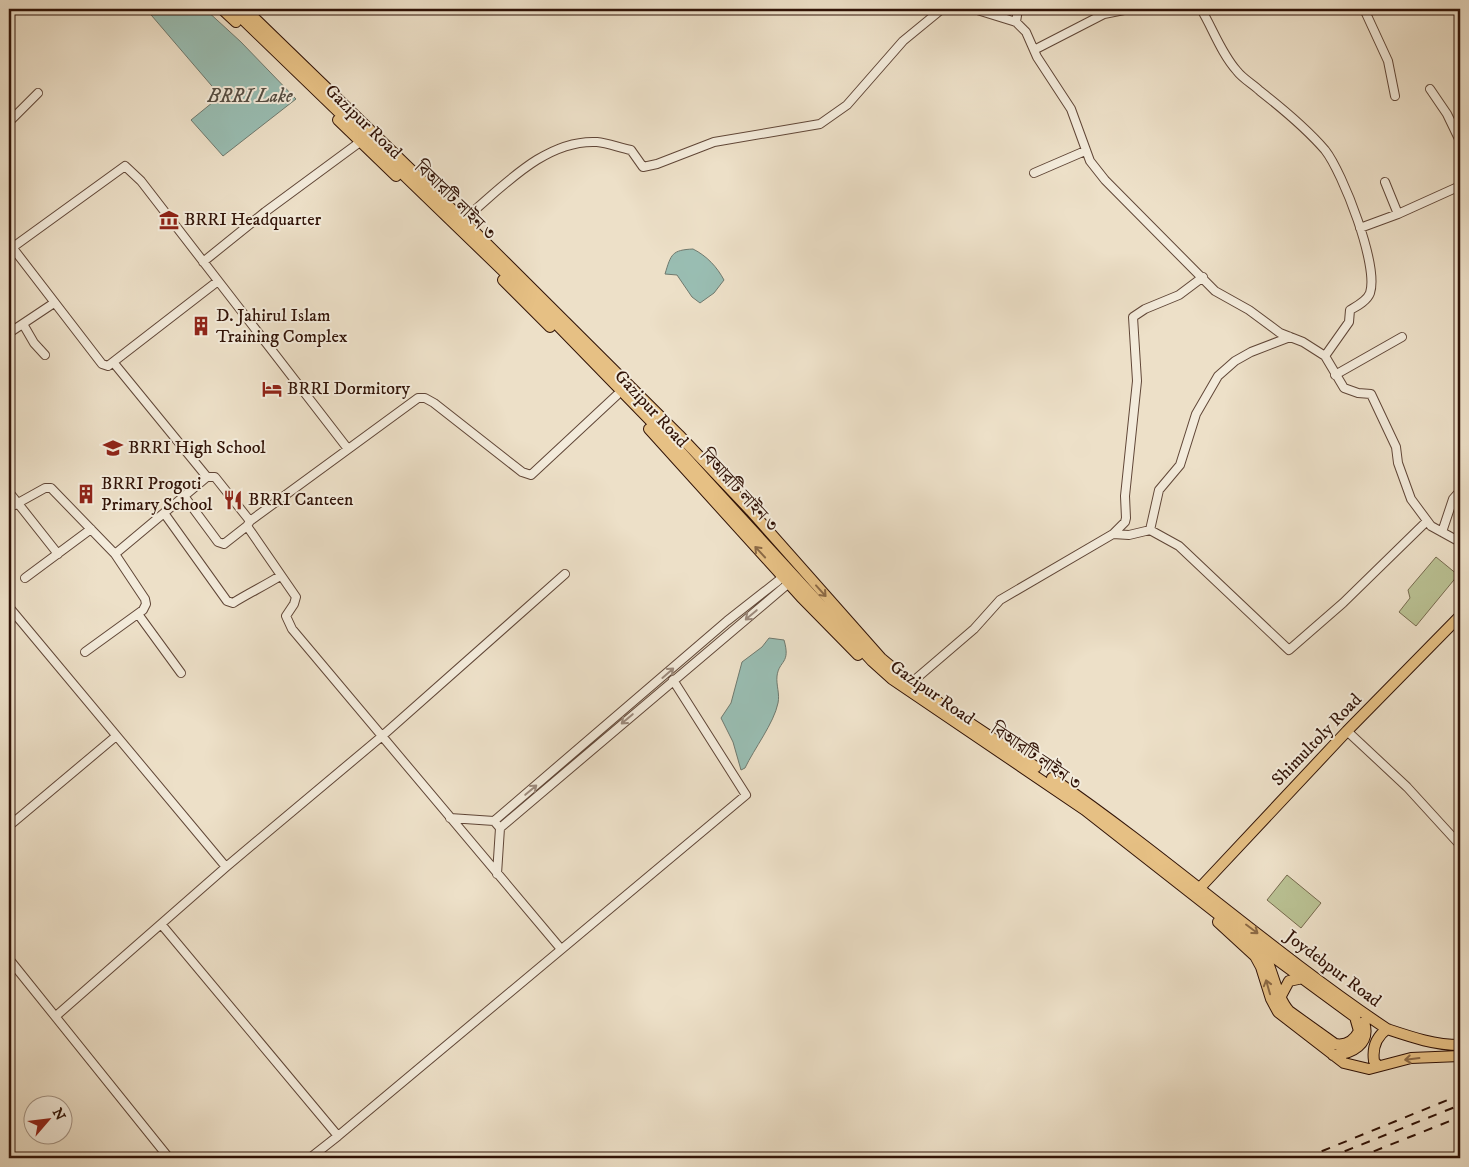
<svg xmlns="http://www.w3.org/2000/svg" width="1469" height="1167" font-family="'IM FELL DW Pica','Noto Serif Bengali',serif">
  <style>
    .green { fill: #bac294; stroke: #766a4e }
    .water { fill: #99bdb2; stroke: #6f796e }
    .lines { fill: none; stroke-linecap: round; stroke-linejoin: round }
    .minor-casing { stroke: #604637; stroke-width: 10 }
    .major-casing { stroke: #311307; stroke-width: 12 }
    .minor { stroke: #f3ebdb; stroke-width: 8 }
    .major { stroke: #e6c084; stroke-width: 10 }
    .rail { stroke: #311307; stroke-width: 2; stroke-dasharray: 9 9; stroke-linecap: butt }
    .oneway { stroke: #8c6a46 }
    .oneway2 { stroke: #9c8a7c }
    .labels { text-anchor: middle; dominant-baseline: central; stroke-width: 4; stroke-linejoin: round; paint-order: stroke }
    .street-label { font-size: 18px; fill: #311307; stroke: #f3ebdb }
    .poi-label { font-size: 18px; fill: #311307; stroke: #f3ebdb; text-anchor: start }
    .water-label { font-size: 19px; font-style: italic; fill: #554e43; stroke: #f3ebdb }
  </style>
  <rect width="100%" height="100%" fill="#ede0c8"/>
  <filter id="stains"><feTurbulence type="fractalNoise" baseFrequency=".004" numOctaves="4"/><feColorMatrix values="0 0 0 0 .2 0 0 0 0 .09 0 0 0 0 .02 0 0 0 .5 -.17"/></filter>
  <radialGradient id="worn" r=".72"><stop offset=".6" stop-color="#630" stop-opacity="0"/><stop offset="1" stop-color="#630" stop-opacity=".3"/></radialGradient>
  <path class="green" d="M1436,557L1458,575L1416,626L1399,612L1410,598L1408,590Z
    M1287,875L1321,903L1301,928L1267,900Z"/>
  <path class="water" d="M146,9H205L241,42L296,99L223,156L191,120L218,98L217,92Z
    M693,249C707,256 717,267 724,280L714,293L700,303L692,297L677,275L665,274C671,254 672,250 693,249Z
    M769,638L784,640C791,664 779,660 777,676C776,685 780,694 778,703C774,723 754,749 745,768L741,770L733,742L721,718L731,703L742,662L762,647Z"/>
  <g class="lines">
    <defs>
      <path id="minor" d="M974,9L1016,22L1026,32L1037,57L1071,109L1090,161L1105,180L1215,291L1249,310L1280,333L1303,342L1325,356L1344,388L1358,393L1371,394L1396,447L1398,463L1411,499L1431,526L1460,542
        M1201,9C1213,29 1221,53 1237,71C1243,79 1253,84 1260,91C1283,109 1306,128 1325,150C1343,173 1379,266 1370,293C1367,301 1357,306 1350,310L1349,322L1325,356
        M1364,9L1388,61L1395,96
        M1016,22L1018,9
        M1034,50L1104,14L1129,9
        M1430,89L1447,114L1460,141
        M9,122L38,93
        M1034,173L1085,151
        M1385,182L1398,214
        M463,220C501,189 544,139 597,142C608,143 620,148 631,150L643,167L657,164L714,142L820,124L847,105L903,41L942,9
        M1360,228L1398,214L1460,186
        M12,247L102,364L108,366L218,281
        M9,250L125,166L141,181L348,449
        M203,262L265,212L360,142
        M23,324L34,343L45,355
        M9,333L54,303
        M113,362L207,477
        M1335,375L1402,337
        M9,492L58,554
        M184,496L218,542L224,544L247,526
        M9,508L45,488H51L115,554L145,599L146,604L143,610L85,652
        M164,513L227,601L233,603C249,593 264,586 280,576
        M250,521L247,526L296,597L294,604L286,616L292,629L561,949
        M1150,530L1159,490L1180,465L1196,414L1218,376L1235,361L1251,352L1290,337
        M1442,532L1453,499L1460,491
        M1113,534L1125,522L1126,518L1125,496L1137,381L1133,317L1145,309L1179,295L1203,277
        M115,554L207,477H215L250,521L418,398H425L434,403L522,472L531,475L617,395
        M25,578L91,529
        M9,607L226,867
        M138,614L181,673
        M911,683L974,629L1000,600L1113,534L1129,535L1150,530L1179,546L1289,650L1343,603L1427,521
        M1347,731L1407,787L1460,845
        M450,818L494,821L500,828L497,874
        M494,821L727,621L783,577
        M9,826L115,737
        M500,828L789,583
        M161,924L338,1136L310,1158
        M9,959L169,1158
        M56,1016L226,867L381,737L565,574
        M338,1136L746,795L673,680"/>
      <path id="major" d="M222,9L236,22
        M232,9L531,298L678,449L872,661L892,679L1085,810L1261,948L1355,1017L1359,1031C1354,1041 1346,1046 1335,1044L1289,1011C1275,995 1273,967 1261,948
        M245,9L463,220L679,435L751,511L881,658L917,688L1036,767
        M338,120L396,176
        M503,280L550,327
        M649,429L801,597L858,655
        M1052,778C1167,857 1271,951 1387,1029C1411,1037 1434,1045 1460,1045
        M1196,892L1347,731L1460,616
        M1218,922L1255,956L1261,967L1271,999L1278,1012L1344,1063L1369,1069L1411,1058L1460,1056
        M1281,996L1289,981L1303,978
        M1333,1055C1352,1054 1371,1044 1364,1022
        M1378,1066L1374,1061C1372,1047 1376,1037 1387,1029"/>
    </defs>
    <use href="#minor" class="minor-casing"/>
    <use href="#major" class="major-casing"/>
    <use href="#minor" class="minor"/>
    <use href="#major" class="major"/>
    <path class="rail" d="M1305,1158L1460,1095
      M1328,1158L1460,1105
      M1357,1158L1460,1117"/>
  </g>
  <defs><path id="oneway-shaft" d="M-6 0H5M1.5-3L5.5 0L1.5 3" fill="none" stroke-width="1.6" stroke-linecap="round" stroke-linejoin="round" transform="scale(1.25)"/></defs>
  <g class="oneway">
    <use href="#oneway-shaft" transform="translate(760 552) rotate(-133)"/>
    <use href="#oneway-shaft" transform="translate(821 591) rotate(48)"/>
    <use href="#oneway-shaft" transform="translate(1252 929) rotate(37)"/>
    <use href="#oneway-shaft" transform="translate(1268 987) rotate(-106)"/>
    <use href="#oneway-shaft" transform="translate(1412 1059) rotate(173)"/>
  </g>
  <g class="oneway2">
    <use href="#oneway-shaft" transform="translate(751 615) rotate(140)"/>
    <use href="#oneway-shaft" transform="translate(668 673) rotate(-41)"/>
    <use href="#oneway-shaft" transform="translate(627 719) rotate(140)"/>
    <use href="#oneway-shaft" transform="translate(531 790) rotate(-40)"/>
  </g>
  <defs>
    <symbol id="museum-bare" viewBox="-9 -9 18 18"><path d="M0-6L6-3V-2H-6V-3ZM-5-1h2V3h-2ZM-1-1h2V3h-2ZM3-1h2V3H3ZM-6 4H6V6H-6Z" fill="#8f2418" stroke="#f3ebdb" stroke-width="2.5" paint-order="stroke"/></symbol>
    <symbol id="building-bare" viewBox="-9 -9 18 18"><path d="M-4-6H4V6H1V3H-1V6H-4ZM-2.5-4.3h1.7v1.8h-1.7ZM.8-4.3h1.7v1.8H.8ZM-2.5-1h1.7V.8h-1.7ZM.8-1h1.7V.8H.8Z" fill="#8f2418" stroke="#f3ebdb" stroke-width="2.5" paint-order="stroke"/></symbol>
    <symbol id="hotel-bare" viewBox="-9 -9 18 18"><path d="M-6-4.5h1.5V1H6V5H4.5V3h-9V5H-6ZM-4 0a1.8 1.8 0 1 1 3.6 0ZM.5 0V-2.5h3Q6-2.5 6 0Z" fill="#8f2418" stroke="#f3ebdb" stroke-width="2.5" paint-order="stroke"/></symbol>
    <symbol id="school-bare" viewBox="-9 -9 18 18"><path d="M0-5L7-2L0 1L-7-2ZM-4 1L0 2.5L4 1V4Q0 6-4 4Z" fill="#8f2418" stroke="#f3ebdb" stroke-width="2.5" paint-order="stroke"/></symbol>
    <symbol id="restaurant-bare" viewBox="-9 -9 18 18"><path d="M-5-6h1v4h1v-4h1v4h1v-4h1v5L-1.5 .5V6h-2V.5L-5-1ZM5-6V6H3V1.5H1.5Q1.5-4 5-6Z" fill="#8f2418" stroke="#f3ebdb" stroke-width="2.5" paint-order="stroke"/></symbol>
  </defs>
  <g fill-rule="evenodd">
    <use href="#museum-bare" x="155" y="206" width="28" height="28"/>
    <use href="#building-bare" x="187" y="312" width="28" height="28"/>
    <use href="#hotel-bare" x="258" y="375" width="28" height="28"/>
    <use href="#school-bare" x="99" y="434" width="28" height="28"/>
    <use href="#building-bare" x="72" y="480" width="28" height="28"/>
    <use href="#restaurant-bare" x="219" y="486" width="28" height="28"/>
  </g>
  <g class="labels">
    <g class="street-label">
      <text transform="translate(363 122) rotate(44)">Gazipur Road</text>
      <text transform="translate(455 201) rotate(44)">বিআরটি লাইন ৩</text>
      <text transform="translate(651 409) rotate(47)">Gazipur Road</text>
      <text transform="translate(739 491) rotate(47)">বিআরটি লাইন ৩</text>
      <text transform="translate(932 693) rotate(35)">Gazipur Road</text>
      <text transform="translate(1317 740) rotate(-46)">Shimultoly Road</text>
      <text transform="translate(1036 757) rotate(34)">বিআরটি লাইন ৩</text>
      <text transform="translate(1333 969) rotate(37)">Joydebpur Road</text>
    </g>
    <g class="poi-label">
      <text x="184" y="220">BRRI Headquarter</text>
      <text x="216" y="316">D. Jahirul Islam<tspan x="216" dy="21">Training Complex</tspan></text>
      <text x="287" y="389">BRRI Dormitory</text>
      <text x="128" y="448">BRRI High School</text>
      <text x="101" y="484">BRRI Progoti<tspan x="101" dy="21">Primary School</tspan></text>
      <text x="248" y="500">BRRI Canteen</text>
    </g>
    <g class="water-label">
      <text x="250" y="96">BRRI Lake</text>
    </g>
  </g>
  <rect width="1469" height="1167" fill="none" stroke="#ede0c8" stroke-width="30"/>
  <rect x="10" y="10" width="1449" height="1147" fill="none" stroke="#311307" stroke-width="2.5"/>
  <rect x="15" y="15" width="1439" height="1137" fill="none" stroke="#311307"/>
  <g transform="translate(48 1120) rotate(62)"><circle r="24" fill="#f3ebdb" stroke="#a59586"/>
  <path d="M0-4L9 19L0 12L-9 19Z" fill="#8f2418"/>
  <text y="-8" font-size="14" font-weight="bold" text-anchor="middle" fill="#311307">N</text>
  </g>
  <rect width="100%" height="100%" filter="url(#stains)"/>
  <rect width="100%" height="100%" fill="url(#worn)"/>
</svg>
